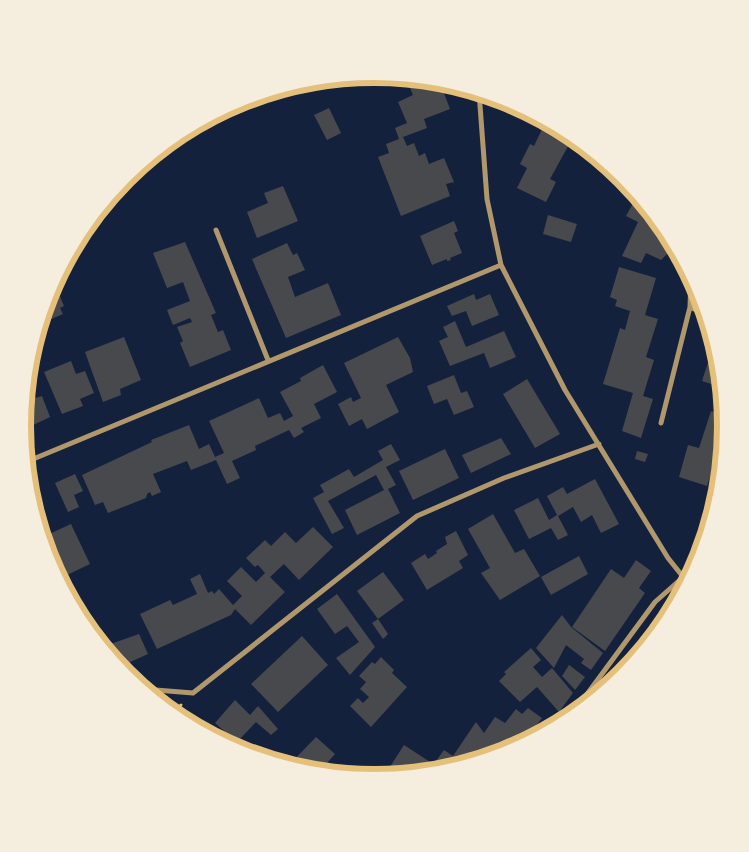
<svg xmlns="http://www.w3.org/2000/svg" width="749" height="852" font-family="'DejaVu Sans',sans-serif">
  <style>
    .building { fill: #48494c }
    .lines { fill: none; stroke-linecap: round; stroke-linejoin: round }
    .path { stroke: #e5c07b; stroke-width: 3 }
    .minor { stroke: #b1986c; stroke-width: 5 }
    .rim { fill: none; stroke: #e5c07b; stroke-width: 6 }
  </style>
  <rect width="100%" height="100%" fill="#14213d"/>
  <path class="building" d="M426,79L439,80L450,109L424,119L427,128L403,137L407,146L414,143L419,156L425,153L429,164L444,158L454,182L446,184L450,196L401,216L378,157L389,153L386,144L399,139L395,128L407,123L398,102L413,95L409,86Z
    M494,96L509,101L564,130L562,134L572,139L550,179L556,182L546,202L517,188L527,168L520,164L530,144L534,146L544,125L492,100Z
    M329,108L341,133L327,140L314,115Z
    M628,183L660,222L656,229L669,236L663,247L668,253L661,260L646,253L641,263L622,256L638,222L626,216L637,196L625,190Z
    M283,186L298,221L257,238L247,212L268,203L264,193Z
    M548,215L577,224L571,242L543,234Z
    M454,221L458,231L454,233L462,253L450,258L451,260L447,261V259L432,265L420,236Z
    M185,242L216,313L211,315L218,332L223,330L231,350L190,367L180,343L183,341L177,327L192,322L190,318L173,325L167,310L190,301L183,282L167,288L153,253Z
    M287,243L293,255L297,253L305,270L288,277L295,297L328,283L341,315L286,338L252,259Z
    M619,267L656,278L645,315L658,319L646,357L654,360L643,396L653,399L641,438L622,431L633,393L603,384L620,328L625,330L630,311L615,306L617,300L610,297Z
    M54,282L64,306L60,308L63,314L40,324Z
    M474,294L476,300L490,294L499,315L472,326L466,311L452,316L447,306Z
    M455,321L466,347L504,331L516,357L490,368L484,353L450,366L439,341L448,337L443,327Z
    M124,337L141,380L120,389L121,395L103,402L85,352Z
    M398,337L410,358L413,372L386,385L399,412L367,429L362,419L349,426L338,404L351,397L353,402L361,398L344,363Z
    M712,350L718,352L720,358L723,388L702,381Z
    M71,361L76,374L85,371L94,393L80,399L83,406L62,414L44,372Z
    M323,365L337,392L314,404L321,418L301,428L304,432L294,438L289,430L255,446L256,450L232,461L240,478L227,484L216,460L191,470L187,461L153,474L161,492L152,496L150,492L147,494L146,498L108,513L103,502L95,505L82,475L152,442L151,440L189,425L199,449L209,444L215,457L224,453L209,421L259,398L268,418L280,413L284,421L293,416L280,392L301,381L300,378Z
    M454,375L461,393L467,391L474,407L454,415L447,399L434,404L427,386Z
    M527,379L560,434L535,448L503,394Z
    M42,396L50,417L23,430L25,401Z
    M711,411L725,416L726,426L724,456L717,454L707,486L679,477L688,445L699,448Z
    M501,438L511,454L471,473L462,455Z
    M391,444L400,460L386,467L396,485L388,489L400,513L357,535L345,510L384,490L376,475L328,501L344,528L332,534L313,498L324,492L320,485L349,469L354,477L383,460L378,451Z
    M445,449L459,478L413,500L399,471Z
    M637,451L648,454L645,462L635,459Z
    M75,474L83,491L74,495L79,507L68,512L55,483Z
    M595,479L619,524L601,533L592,515L581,522L573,507L558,516L568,535L558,540L551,528L529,539L514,510L538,498L549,520L557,515L547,496L563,487L567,494Z
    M493,514L515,553L524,549L540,576L500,600L481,573L490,568L468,529Z
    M71,524L90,564L65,576L45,536Z
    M313,527L333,547L299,580L284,564L270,577L285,592L251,625L235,609L231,615L157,649L140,614L170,600L173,605L197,594L190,579L200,574L208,593L212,591L214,594L219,589L233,605L242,596L227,581L241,567L256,582L265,573L258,565L255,567L246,558L265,540L271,546L285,532L296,543Z
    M456,531L468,555L459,561L463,568L427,590L411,563L425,554L428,559L437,553L436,551L447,544L445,537Z
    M579,556L588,574L551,595L541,577Z
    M636,560L651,571L639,588L645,593L605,651L572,627L611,569L624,578Z
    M383,572L404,600L378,619L357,591Z
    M337,594L375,647L350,675L336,658L359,642L347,626L335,634L317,609Z
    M562,615L571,627L603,653L591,670L581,663L584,659L566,645L554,668L536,648Z
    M378,619L388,634L383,639L372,623Z
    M139,634L148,654L119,667L102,647Z
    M302,636L328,665L278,712L251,684Z
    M531,648L541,660L533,667L542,677L552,668L573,693L559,712L537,687L520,702L499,681L506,674L504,672Z
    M381,657L394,670L392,673L407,687L371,727L350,706L358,698L363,703L369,697L360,689L366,682L359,676L372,662L375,664Z
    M569,665L585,677L575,690L562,676Z
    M235,700L250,715L258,706L278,729L271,735L256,722L237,742L215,723Z
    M528,708L542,718L522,744L502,753L493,744L483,759L449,769L436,761L444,750L453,756L476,722L484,733L495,717L505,723L516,709L522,714Z
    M316,737L335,754L319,772L306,771L288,766Z
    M404,745L444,771L391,776L386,773Z"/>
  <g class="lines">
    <path class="path" d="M172,713L181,705"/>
    <path class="minor" d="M479,92L487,199L501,265L565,390L668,558L688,583
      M216,230L268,360
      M690,307L707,315
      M661,423L690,307L691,276
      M26,462L501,265
      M143,689L193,693L417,516L504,478L599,444
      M568,720L655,602L698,564"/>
  </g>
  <path d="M0 0H749V852H0ZM31 426a343 343 0 1 1 686 0a343 343 0 1 1-686 0Z" fill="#f5edde" fill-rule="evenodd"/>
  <path class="rim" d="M31 426a343 343 0 1 1 686 0a343 343 0 1 1-686 0Z"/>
</svg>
